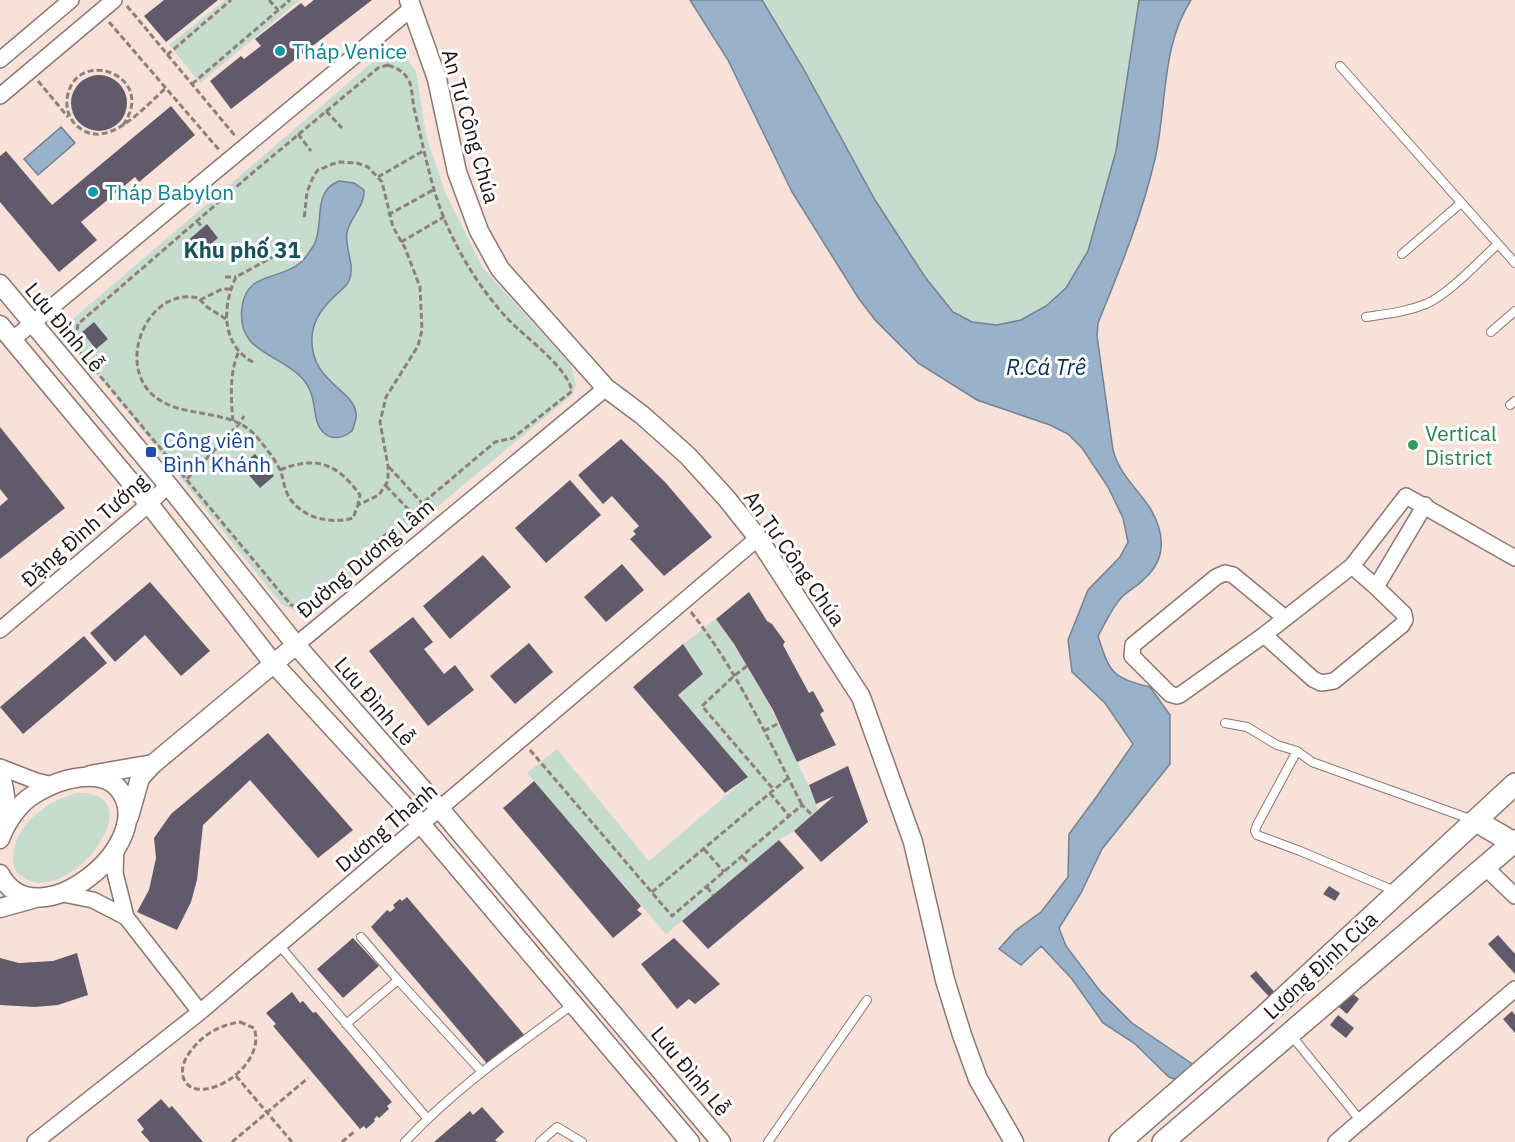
<svg xmlns="http://www.w3.org/2000/svg" width="1515" height="1142" font-family="'IBM Plex Sans',sans-serif">
  <style>
    .green { fill: #c6dccf }
    .water { fill: #99b2c9; stroke: #738292; stroke-width: 1.5 }
    .building { fill: #615a6a }
    .lines { fill: none; stroke-linecap: round; stroke-linejoin: round }
    .service-casing { stroke: #8b776f; stroke-width: 10 }
    .minor-casing { stroke: #8b776f; stroke-width: 18 }
    .tertiary-casing { stroke: #8b776f; stroke-width: 21 }
    .secondary-casing { stroke: #8b776f; stroke-width: 24 }
    .path { stroke: #8f7f7a; stroke-width: 3; stroke-dasharray: 6 3; stroke-linecap: butt }
    .service { stroke: #fff; stroke-width: 8 }
    .minor { stroke: #fff; stroke-width: 15 }
    .tertiary { stroke: #fff; stroke-width: 18 }
    .secondary { stroke: #fff; stroke-width: 21 }
    .culture-dot { fill: #0f9aa8; stroke: #fff; stroke-width: 2 }
    .leisure-dot { fill: #2e9e5b; stroke: #fff; stroke-width: 2 }
    .transit-dot { fill: #1a4fb4; stroke: #fff; stroke-width: 2 }
    .labels { text-anchor: middle; dominant-baseline: central; stroke-width: 6; stroke-linejoin: round; paint-order: stroke }
    .culture-label { font-size: 21px; fill: #0d838f; stroke: #fff; text-anchor: start }
    .street-label { font-size: 21px; fill: #1b1311; stroke: #fff }
    .leisure-label { font-size: 21px; fill: #27864d; stroke: #fff; text-anchor: start }
    .transit-label { font-size: 21px; fill: #164399; stroke: #fff; text-anchor: start }
    .neighbourhood-label { font-size: 22px; font-weight: bold; fill: #17515a; stroke: #fff }
    .water-label { font-size: 22px; font-style: italic; fill: #022f4e; stroke: #fff }
  </style>
  <rect width="100%" height="100%" fill="#f8e1d9"/>
  <path class="green" d="M225,0H300L200,83L169,45Z
    M762,0H1139L1116,151L1088,251L1066,288L1046,306L1021,320L997,325L972,322L953,311L925,277L875,200L803,68Z
    M390,47L402,53L416,71L426,135L445,192L483,268L571,365L576,385L572,395L309,613L298,612L282,605L75,346L66,330L74,318Z
    M716,619C748,663 773,710 796,759C803,776 813,792 818,810L794,831L779,840L666,934L527,773L557,749L649,861L748,777L678,695L703,674L683,644Z
    M77,793C158,790 69,912 21,876C14,871 13,864 13,856C15,824 48,800 77,793Z"/>
  <path class="water" d="M690,0H762L803,68L875,200L925,277L953,312L972,322L997,325L1021,320L1046,306L1066,288L1088,251L1116,151L1139,0H1191C1161,46 1167,107 1155,159C1142,215 1120,269 1098,323L1097,336L1113,450C1119,474 1137,488 1150,508C1165,533 1167,559 1144,579C1138,586 1129,590 1122,597C1112,607 1105,624 1098,636C1110,673 1111,677 1150,687L1170,715V764L1102,849L1081,893L1059,928L1066,946L1100,991L1132,1023L1194,1065L1177,1080L1169,1077L1134,1043L1103,1023L1072,979L1041,946L1021,965L999,949L1015,931L1041,912L1068,877L1069,834L1097,796L1133,744L1105,703L1072,672L1068,640L1088,590L1120,557L1128,542L1123,518L1108,487L1082,448L1068,434L1050,425L977,400L918,363L876,321L859,299L792,192L728,60Z
    M61,127L75,143L38,175L24,159Z
    M339,181L354,183L364,190C365,206 351,216 347,232C344,248 356,265 349,281C346,287 341,290 336,295C324,306 313,319 312,337C309,381 354,390 356,413C357,419 354,426 352,431C343,438 332,441 323,432C310,419 320,398 302,378C279,353 236,353 242,307C247,271 279,281 300,263C306,258 310,251 314,245C325,225 311,192 339,181Z"/>
  <path class="building" d="M164,0H218L166,42L144,16Z
    M314,0H372L231,109L210,81L241,56L244,59L261,46L255,39L301,3L305,7Z
    M71 103a28 28 0 1 1 56 0a28 28 0 1 1-56 0Z
    M171,106L195,135L139,182L135,177L81,222L97,240L59,272L0,202V156L6,151L52,205Z
    M207,224L218,238L196,256L185,243Z
    M94,322L108,339L96,349L82,332Z
    M0,427L65,508L0,559V506L8,499L0,489Z
    M621,439L665,482L712,537L664,576L630,539L636,534L633,531L639,526L612,496L603,504L578,475Z
    M255,454L274,476L260,488L241,466Z
    M570,480L601,515L546,563L515,528Z
    M483,555L511,587L450,639L423,606Z
    M622,564L644,590L606,622L584,597Z
    M150,582L210,651L181,676L145,635L115,662L90,633Z
    M749,592L767,621L772,624L785,642L783,645L809,693L813,691L824,711L820,714L836,745L797,762L773,710L734,644L716,619Z
    M413,617L433,642L424,649L444,674L455,665L474,690L428,726L369,651Z
    M84,636L107,663L23,734L0,707Z
    M529,643L553,672L515,704L490,676Z
    M683,644L703,674L678,695L748,777L725,793L633,687Z
    M268,733L353,830L318,858L250,780L203,825L197,880L191,902L177,930L137,912L149,890L156,858L154,838L171,814Z
    M848,766L868,822L821,862L794,831L834,796L816,804L809,785Z
    M534,781L641,906L637,910L642,914L613,938L503,808Z
    M779,840L804,868L708,949L682,921Z
    M1329,886L1340,893L1335,901L1323,894Z
    M407,897L526,1037L489,1066L371,927L387,910L390,912L395,908L393,905L400,899L402,901Z
    M1498,935L1515,954V974L1488,944Z
    M353,938L379,966L343,998L317,969Z
    M674,938L720,984L695,1004L689,999L677,1009L641,964Z
    M77,953L88,995L58,1005L35,1007L0,1005V958L19,963L53,961Z
    M1256,971L1278,996L1273,1001L1250,976Z
    M292,992L300,1003L303,1001L313,1013L316,1012L392,1102L387,1106L389,1109L379,1118L377,1116L374,1119L375,1121L366,1129L364,1126L360,1129L273,1026L276,1024L266,1013Z
    M1351,992L1359,999L1347,1014L1339,1007Z
    M1512,1011L1515,1015V1033L1503,1019Z
    M1338,1015L1354,1028L1346,1038L1330,1025Z
    M161,1099L169,1108L172,1106L203,1142H150L141,1132L144,1129L137,1120Z
    M482,1107L504,1132L495,1140L498,1142H434L470,1111L473,1115Z"/>
  <g class="lines">
    <defs>
      <path id="service" d="M1340,66L1515,263
        M1402,254L1461,203
        M1366,317C1386,314 1406,312 1426,304C1449,294 1478,262 1498,244
        M1491,332L1515,311
        M1510,405L1515,401
        M1225,723L1247,727L1277,745L1297,751L1312,762L1473,820
        M1297,751L1257,825L1255,831L1257,835L1300,851L1395,891
        M361,937L398,980L482,1072
        M279,945L427,1118
        M346,1024L398,980
        M1291,1035L1360,1120
        M405,1142C454,1089 514,1048 572,1005
        M540,1142L557,1127L582,1142
        M768,1142L867,1000"/>
      <path id="minor" d="M0,60L71,0
        M0,96L114,0
        M12,340L412,8
        M1376,587L1425,505
        M1285,618L1233,575L1225,573L1216,577L1133,645L1132,656L1170,694L1177,696L1180,695L1264,635L1352,566L1406,496L1515,558
        M0,630L149,504L168,485
        M1264,635L1313,679L1321,683L1334,681L1402,625L1405,620L1404,614L1376,587L1352,566
        M296,645L606,388
        M0,767L36,781L53,785
        M0,769C7,788 9,806 6,825
        M116,847L115,873L126,917L200,1012
        M1484,866L1515,896
        M58,893L93,900L126,917
        M35,1142L200,1012L758,538
        M1336,1142L1515,989"/>
      <path id="tertiary" d="M409,0L437,79L457,172L479,231L500,269L606,388L642,415L688,456L727,499L758,538L861,697L913,842L945,980L962,1035L978,1079L1014,1142
        M0,284L168,485L296,645L440,809L721,1142
        M0,325L149,504L273,663L421,824L690,1142
        M90,775L153,764
        M129,817L140,778L153,764L296,645
        M0,839C4,828 11,816 19,807C37,786 95,762 118,788C163,841 35,944 0,874
        M0,908L36,898"/>
      <path id="secondary" d="M1476,821L1512,842
        M1120,1142L1259,1021L1515,784
        M1163,1142L1515,841"/>
    </defs>
    <use href="#service" class="service-casing"/>
    <use href="#minor" class="minor-casing"/>
    <use href="#tertiary" class="tertiary-casing"/>
    <use href="#secondary" class="secondary-casing"/>
    <path class="path" d="M269,0L278,10
      M127,6L236,137
      M109,22L220,151
      M167,55L231,0
      M388,65C398,69 404,71 409,81C413,89 412,103 415,112C425,153 432,195 451,234C465,264 484,293 506,317C525,338 566,365 572,391L513,438L495,442L378,541L381,547L314,603L302,608L291,605L81,353L74,348L78,324L250,175L378,68Z
      M38,81L68,117
      M192,84L290,0
      M326,111L342,128
      M123,125C158,76 79,47 68,94C65,105 68,117 75,124C105,155 144,107 166,88
      M298,134L311,151
      M378,177L423,151
      M388,215L433,190
      M197,221L203,228
      M401,242L444,217
      M225,277H236
      M200,300L222,289H231
      M226,319L207,307L198,298C151,287 119,355 148,390C174,421 226,406 253,433C261,441 275,459 280,470C284,479 284,491 291,500C305,519 332,524 353,518L358,505L379,495L388,481V466L380,422L386,397L418,346L422,330L420,287L405,248L393,227L382,182L368,167L357,163L338,162L318,170L314,175L307,192L304,220
      M253,362C221,345 222,306 236,277L280,253
      M233,421C231,399 229,373 239,351
      M263,463L270,457
      M389,467L422,503
      M280,470C316,455 338,464 360,495L358,504
      M187,479L240,423L244,416
      M386,486L412,513
      M691,612C737,670 768,739 802,805
      M747,666L734,676L702,706L774,790
      M764,731L779,723
      M530,750L672,916L802,805L812,815
      M770,793L789,816
      M704,849L724,872
      M743,857L749,864
      M707,887L713,895
      M652,892L788,778
      M240,1022L254,1028C263,1053 237,1080 214,1087C186,1097 173,1074 190,1052C202,1035 219,1025 240,1022Z
      M236,1076L292,1142
      M232,1142L308,1078
      M342,1142L355,1131"/>
    <use href="#service" class="service"/>
    <use href="#minor" class="minor"/>
    <use href="#tertiary" class="tertiary"/>
    <use href="#secondary" class="secondary"/>
  </g>
  <g class="culture-dot">
    <circle cx="280" cy="51" r="6"/>
    <circle cx="93" cy="192" r="6"/>
  </g>
  <circle class="leisure-dot" cx="1413" cy="445" r="6"/>
  <rect class="transit-dot" x="145" y="446" width="12" height="12" rx="3"/>
  <g class="labels">
    <g class="culture-label">
      <text x="292" y="51">Tháp Venice</text>
      <text x="105" y="192">Tháp Babylon</text>
    </g>
    <g class="street-label">
      <text transform="translate(471 126) rotate(74)">An Tư Công Chúa</text>
      <text transform="translate(65 327) rotate(50)">Lưu Đình Lễ</text>
      <text transform="translate(84 530) rotate(-41)">Đặng Đình Tướng</text>
      <text transform="translate(365 558) rotate(-40)">Đường Dương Lâm</text>
      <text transform="translate(795 558) rotate(55)">An Tư Công Chúa</text>
      <text transform="translate(375 701) rotate(49)">Lưu Đình Lễ</text>
      <text transform="translate(386 827) rotate(-40)">Dương Thanh</text>
      <text transform="translate(1320 965) rotate(-43)">Lương Định Của</text>
      <text transform="translate(691 1071) rotate(50)">Lưu Đình Lễ</text>
    </g>
    <g class="leisure-label">
      <text x="1425" y="433">Vertical<tspan x="1425" dy="24">District</tspan></text>
    </g>
    <g class="transit-label">
      <text x="163" y="440">Công viên<tspan x="163" dy="24">Bình Khánh</tspan></text>
    </g>
    <g class="neighbourhood-label">
      <text x="242" y="249">Khu phố 31</text>
    </g>
    <g class="water-label">
      <text x="1046" y="366">R.Cá Trê</text>
    </g>
  </g>
</svg>
